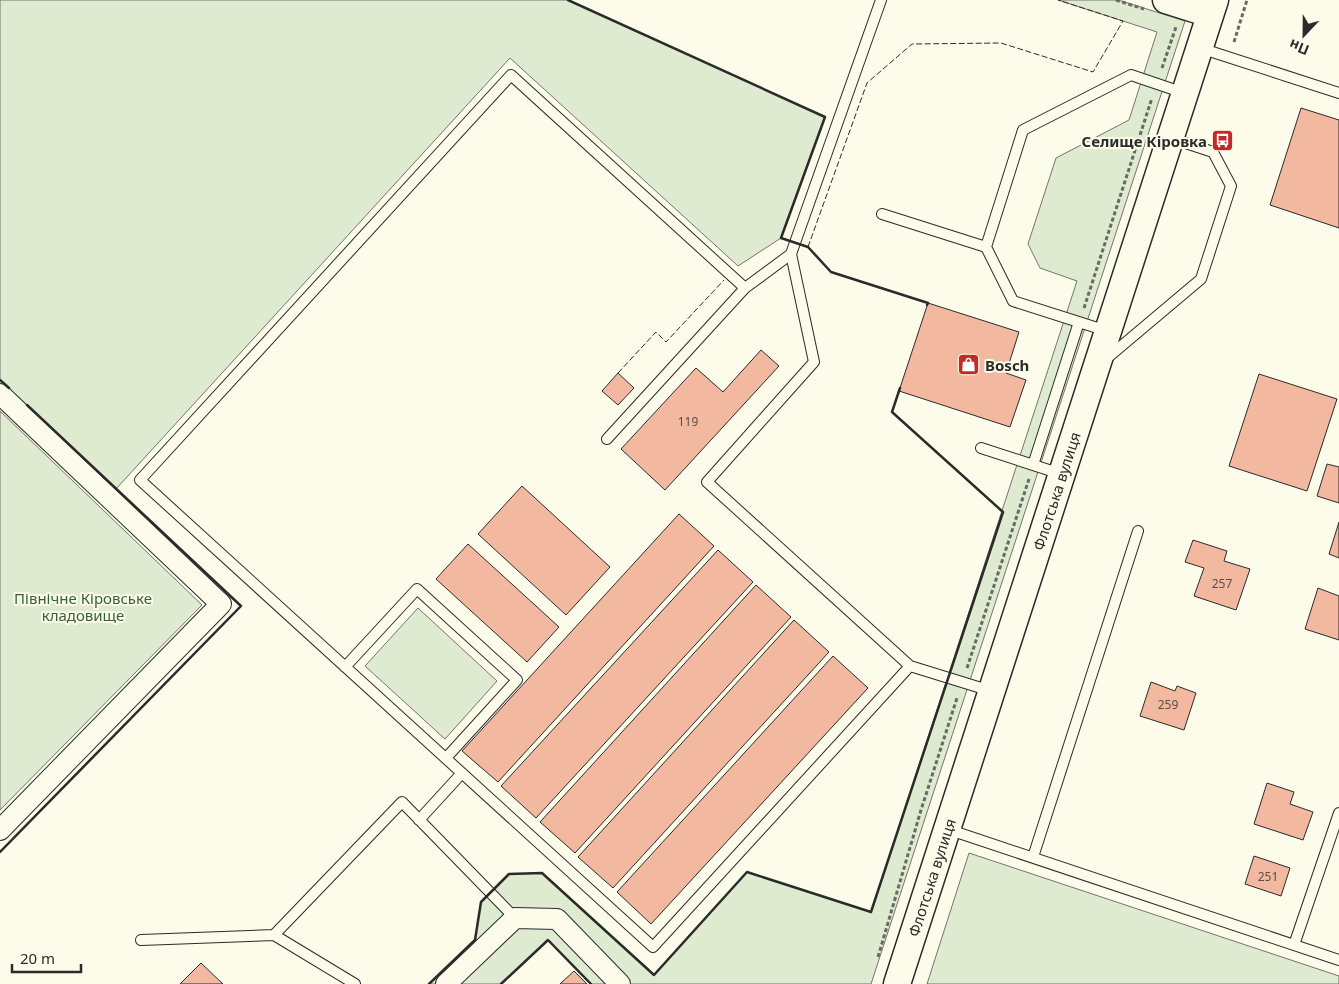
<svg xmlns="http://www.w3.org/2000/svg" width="1339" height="984" font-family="'Noto Sans',sans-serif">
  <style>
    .green { fill: #deebd1; stroke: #74746e }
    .building { fill: #f2b8a0; stroke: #2b2b2b }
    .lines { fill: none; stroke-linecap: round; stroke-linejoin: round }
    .service-casing { stroke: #2b2b2b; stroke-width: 12 }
    .minor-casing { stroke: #2b2b2b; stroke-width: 22 }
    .tertiary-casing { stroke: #2b2b2b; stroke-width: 29 }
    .path { stroke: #6a6964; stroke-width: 3; stroke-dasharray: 4 2.5; stroke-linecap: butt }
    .service { stroke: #fdfbea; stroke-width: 10 }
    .minor { stroke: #fdfbea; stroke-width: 20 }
    .tertiary { stroke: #fdfbea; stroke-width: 26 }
    .fence { stroke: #2b2b2b; stroke-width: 1; stroke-dasharray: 6 2.5; stroke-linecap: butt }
    .wall { stroke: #2b2b2b; stroke-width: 2.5 }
    .labels { text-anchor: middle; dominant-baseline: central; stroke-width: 4; stroke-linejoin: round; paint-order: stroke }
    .number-label { font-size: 12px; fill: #5d4e48 }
    .poi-label { font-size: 15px; font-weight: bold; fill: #2b2b2b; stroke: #fdfbea; text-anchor: end }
    .street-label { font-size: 15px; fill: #2b2b2b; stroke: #fdfbea }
    .park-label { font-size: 15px; fill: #34623c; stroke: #fdfbea }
  </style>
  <rect width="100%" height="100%" fill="#fdfbea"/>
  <path class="green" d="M0,0H568L825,117L781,238L738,266L510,58L116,489L0,380Z
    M1058,0H1118L1185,21L871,984H591L548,940L501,984H429L475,940L481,902L509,874L542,873L654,974L747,872L871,912L1077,281L1040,268L1028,244L1056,158L1129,120L1157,32Z
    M0,411L202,605L0,810Z
    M418,608L497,681L445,739L365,666Z
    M969,853L1339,976V984H927Z"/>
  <path class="building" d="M1301,108L1339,120V228L1270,205Z
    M928,303L1019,332L1006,373L1026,380L1010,427L899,391Z
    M761,350L779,366L665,490L621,449L696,368L723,392Z
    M618,373L634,388L618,405L602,391Z
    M1259,374L1337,399L1307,491L1229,466Z
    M1327,464L1339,467V503L1317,496Z
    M522,486L610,567L566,615L478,534Z
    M679,514L714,546L498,782L462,751Z
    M1339,522V558L1329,554Z
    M1193,540L1227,551L1224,561L1250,569L1236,610L1194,596L1204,568L1185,562Z
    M468,544L559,627L527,662L436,579Z
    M718,550L753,582L536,818L501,786Z
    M756,585L791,617L575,853L540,822Z
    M1318,588L1339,596V640L1305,629Z
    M794,620L829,652L613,888L578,857Z
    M833,656L868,688L651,924L617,892Z
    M1151,682L1175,691L1177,686L1196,693L1184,730L1140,716Z
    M1267,783L1294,792L1290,804L1313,812L1303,840L1254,824Z
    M1254,856L1290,868L1281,896L1245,884Z
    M201,963L223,984H180Z
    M574,971L587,984H560Z"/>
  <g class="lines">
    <defs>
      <path id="service" d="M881,0L791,254L814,362L707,482L910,666L991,691
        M1200,48L1339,93
        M882,214L986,247
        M745,288L511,75L140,480L653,947L910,666
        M1107,331L1013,301L986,247L1023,130L1131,75L1184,93
        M1106,359L1201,279L1231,186L1213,152L1170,138
        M607,439L745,288L791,254
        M981,448L1061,474
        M1033,465L1079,322
        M345,667L417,589L517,680L446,758
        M419,820L462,773
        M947,829L1339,960
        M1033,857L1138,531
        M274,935L402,802L515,918
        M141,940L274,935L355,984
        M1294,945L1339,813"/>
      <path id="minor" d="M0,394L221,604L0,830
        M446,984L515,918L557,919L620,984"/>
      <g id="tertiary">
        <path d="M1166,0L1210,14"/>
        <path id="s1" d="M897,984L1215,0"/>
      </g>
    </defs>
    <use href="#service" class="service-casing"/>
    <use href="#minor" class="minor-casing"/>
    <use href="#tertiary" class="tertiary-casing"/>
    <path class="path" d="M1116,0L1144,9
      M1234,42L1247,0
      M1162,68L1176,27
      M1084,308L1152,98
      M967,668L1029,479
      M878,957L921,810L957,698"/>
    <use href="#service" class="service"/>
    <use href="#minor" class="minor"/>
    <use href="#tertiary" class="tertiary"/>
    <path class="fence" d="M808,247L867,83L912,44L1001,43L1093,72L1123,21L1058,0
      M618,373L656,332L666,342L724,280"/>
    <path class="wall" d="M568,0L825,117L781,238L808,247L831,272L928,303L927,305
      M0,380L9,388
      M0,852L241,606L27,405
      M429,984L475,940L481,902L509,874L542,873L654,975L747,872L871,912L1003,512L892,412L900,388
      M501,984L548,940L591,984"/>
  </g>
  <defs>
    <symbol id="bus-square" viewBox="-11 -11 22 22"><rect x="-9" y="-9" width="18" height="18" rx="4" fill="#c62828" stroke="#fdfbea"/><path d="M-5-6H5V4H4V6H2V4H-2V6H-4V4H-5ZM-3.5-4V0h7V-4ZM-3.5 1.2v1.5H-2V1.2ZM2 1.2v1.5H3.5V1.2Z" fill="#fff"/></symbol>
    <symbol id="shop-square" viewBox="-11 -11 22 22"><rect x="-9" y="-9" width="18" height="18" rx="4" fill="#c62828" stroke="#fdfbea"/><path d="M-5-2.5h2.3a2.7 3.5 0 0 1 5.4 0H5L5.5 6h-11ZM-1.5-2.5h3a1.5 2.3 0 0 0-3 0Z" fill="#fff"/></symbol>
  </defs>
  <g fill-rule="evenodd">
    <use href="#bus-square" x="1210" y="128" width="25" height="25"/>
    <use href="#shop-square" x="956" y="352" width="25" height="25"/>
  </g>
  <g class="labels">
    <g class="number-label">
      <text x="688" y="421">119</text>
      <text x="1222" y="583">257</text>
      <text x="1168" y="704">259</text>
      <text x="1268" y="876">251</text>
    </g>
    <g class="poi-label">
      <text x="1207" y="141">Селище Кіровка</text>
      <text x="985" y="365" text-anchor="start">Bosch</text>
    </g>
    <g class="street-label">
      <text stroke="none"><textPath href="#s1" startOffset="518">Флотська вулиця</textPath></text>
      <text stroke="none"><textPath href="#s1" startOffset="112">Флотська вулиця</textPath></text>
    </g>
    <g class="park-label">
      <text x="83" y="598">Північне Кіровське<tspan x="83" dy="17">кладовище</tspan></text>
    </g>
  </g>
  <g transform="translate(1304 35) rotate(202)" stroke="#fdfbea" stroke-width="4" paint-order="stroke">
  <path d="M0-4L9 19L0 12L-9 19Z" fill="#2b2b2b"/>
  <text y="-8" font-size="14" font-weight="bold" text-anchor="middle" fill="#2b2b2b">Пн</text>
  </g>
  <path d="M12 964v8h69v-8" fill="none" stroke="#2b2b2b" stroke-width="2.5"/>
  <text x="20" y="964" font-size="15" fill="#2b2b2b" stroke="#fdfbea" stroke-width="4" paint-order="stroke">20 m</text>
</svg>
